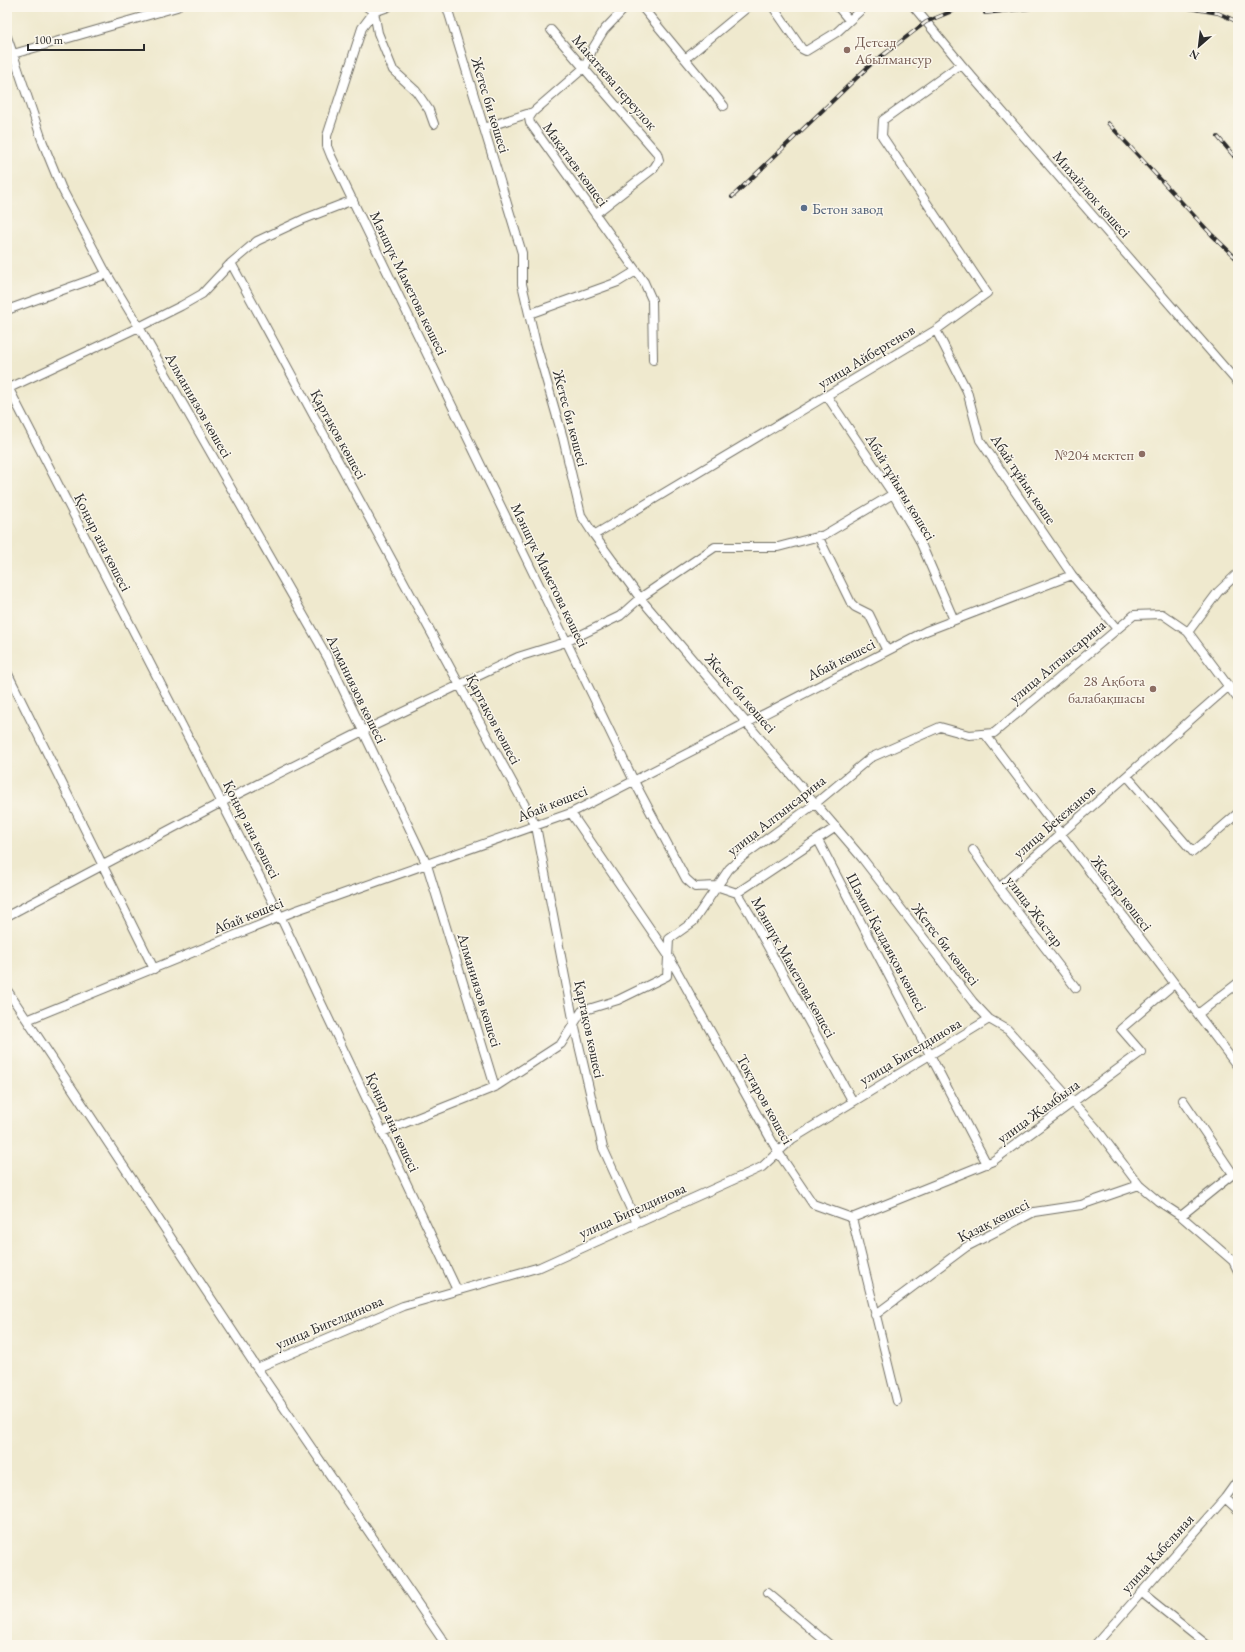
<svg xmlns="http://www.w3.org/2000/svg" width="1245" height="1652" font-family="'EB Garamond',serif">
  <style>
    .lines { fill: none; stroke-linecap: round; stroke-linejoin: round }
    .minor-casing { stroke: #706e64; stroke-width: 10 }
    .minor { stroke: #fff; stroke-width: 8 }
    .rail-casing { stroke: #2b2b2b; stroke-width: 4 }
    .rail { stroke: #fbf7ec; stroke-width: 2.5; stroke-dasharray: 8; stroke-linecap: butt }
    .education-dot { fill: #8d6e63; stroke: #fbf7ec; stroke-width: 1.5 }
    .service-dot { fill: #5c6f8a; stroke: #fbf7ec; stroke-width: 1.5 }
    .labels { text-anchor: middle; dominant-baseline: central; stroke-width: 3; stroke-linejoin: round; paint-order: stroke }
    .education-label { font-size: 15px; fill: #785e54; stroke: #fbf7ec; text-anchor: end }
    .street-label { font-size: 15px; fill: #2b2b2b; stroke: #fbf7ec }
    .service-label { font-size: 15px; fill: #4e5e75; stroke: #fbf7ec; text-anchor: start }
  </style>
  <rect width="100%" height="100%" fill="#fbf7ec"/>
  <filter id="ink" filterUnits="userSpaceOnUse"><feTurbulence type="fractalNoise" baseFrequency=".025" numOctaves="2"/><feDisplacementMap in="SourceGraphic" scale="8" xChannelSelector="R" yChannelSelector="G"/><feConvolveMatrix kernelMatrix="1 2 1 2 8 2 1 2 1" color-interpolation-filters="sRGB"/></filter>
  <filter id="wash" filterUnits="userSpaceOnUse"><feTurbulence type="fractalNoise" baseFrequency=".012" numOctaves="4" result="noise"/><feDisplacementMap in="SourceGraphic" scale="16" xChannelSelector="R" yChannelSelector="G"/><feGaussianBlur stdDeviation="0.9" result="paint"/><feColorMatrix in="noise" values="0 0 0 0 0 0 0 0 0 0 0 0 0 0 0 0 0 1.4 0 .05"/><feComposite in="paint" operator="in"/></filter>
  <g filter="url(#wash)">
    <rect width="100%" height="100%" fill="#efe9ce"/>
  </g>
  <g filter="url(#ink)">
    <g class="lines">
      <defs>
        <path id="minor" d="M367,7L374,12
          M447,7L522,253V284L536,344L563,438L581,515L594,535L640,598L862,858L973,1002L989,1019L1008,1030L1096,1128L1139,1185L1158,1201L1181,1216L1233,1261L1238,1271
          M626,7L604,30L593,48L585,67L533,112L529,118L530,123L644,282L652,300L653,360
          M642,7L724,106
          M773,7L802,49L806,51L837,32L864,7
          M838,7L849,20
          M914,7L961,64L1238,383
          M374,12L362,28L327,136V146L331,156L634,781L686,879L695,887L716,886L737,893L751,916L853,1102
          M374,12L378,33L393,70L416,91L429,110L434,124
          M374,12L388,7
          M551,30L657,153L659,160L654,168L595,214
          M7,37L13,54L177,7
          M7,55L13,54L43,143L61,187L104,269L139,327L329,660L427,865L495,1087
          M685,59L748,7
          M484,128L533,112
          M231,263L536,826L574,1024L603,1148L637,1223
          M7,310L107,274
          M529,314L618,282L636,271
          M936,330L967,391L980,440L1072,575L1117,629
          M7,385L281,918L457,1290
          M7,389L139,327L181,306L202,294L231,263L257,241L304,219L353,200
          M827,396L893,494L919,539L954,620
          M594,535L936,330L987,293L882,136L883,120L961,64
          M818,536L851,603L855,607L869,614L887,651
          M1238,573L1218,592L1188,632L1238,699
          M7,672L154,969
          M985,734L1238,1067
          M1127,776L1193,852L1238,813
          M571,813L668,955L778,1152L813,1204L852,1218L897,1401
          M818,840L987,1164
          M973,850L999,888L1076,988
          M999,888L1229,686
          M737,893L836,827
          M7,916L222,802L363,731L518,657L566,642L620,616L640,598L715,547H778L824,535L893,494
          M7,990L257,1368L446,1645
          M1198,1014L1238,983
          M27,1020L297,910L571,813L926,631L1072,575
          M382,1132L495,1087L561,1044L582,1011L618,1000L667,976L669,939L693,922L729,869L742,857L816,803L870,758L940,727L969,735L994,733L1134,615L1162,614L1188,632
          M1181,1216L1233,1174L1183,1100
          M852,1218L993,1161L1141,1052L1121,1029L1174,984
          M875,1315L966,1247L1034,1212L1081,1205L1139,1185
          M257,1368L403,1306L540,1267L762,1167L792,1139L989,1019
          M1225,1498L1238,1510
          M1141,1592L1207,1645
          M768,1593L830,1645
          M1095,1645L1225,1498L1238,1480"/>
      </defs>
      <use href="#minor" class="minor-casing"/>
      <use href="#minor" class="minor"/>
      <defs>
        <path id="rail" d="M1183,7L1218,13L1238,22
          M985,13L1040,7
          M1108,123L1212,235L1238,260
          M1218,137L1238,161
          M732,197L870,65L926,22L962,7"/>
      </defs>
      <use href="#rail" class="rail-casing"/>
      <use href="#rail" class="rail"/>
    </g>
  </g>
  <g class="education-dot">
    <circle cx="847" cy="50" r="4"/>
    <circle cx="1142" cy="454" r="4"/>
    <circle cx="1153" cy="689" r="4"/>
  </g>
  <circle class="service-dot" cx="804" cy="208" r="4"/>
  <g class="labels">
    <g class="education-label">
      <text x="855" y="41" text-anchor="start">Детсад<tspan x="855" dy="17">Абылмансур</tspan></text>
      <text x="1134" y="454">№204 мектеп</text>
      <text x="1145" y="680">28 Ақбота<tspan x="1145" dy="17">балабақшасы</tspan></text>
    </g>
    <g class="street-label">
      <text transform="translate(615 82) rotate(49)">Макатаева переулок</text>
      <text transform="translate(491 105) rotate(73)">Жетес би көшесі</text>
      <text transform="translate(576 164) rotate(54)">Мақатаев көшесі</text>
      <text transform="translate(1092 194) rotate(49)">Михайлюк көшесі</text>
      <text transform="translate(409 283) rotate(64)">Мәншүк Маметова көшесі</text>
      <text transform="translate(866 356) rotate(-31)">улица Айбергенов</text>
      <text transform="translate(199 405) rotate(60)">Алманиязов көшесі</text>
      <text transform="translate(571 418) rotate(75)">Жетес би көшесі</text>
      <text transform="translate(339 434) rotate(61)">Қартақов көшесі</text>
      <text transform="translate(1024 479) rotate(56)">Абай тұйық көше</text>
      <text transform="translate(901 487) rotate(59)">Абай тұйығы көшесі</text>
      <text transform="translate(103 542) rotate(63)">Қоңыр ана көшесі</text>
      <text transform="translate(550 575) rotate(64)">Мәншүк Маметова көшесі</text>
      <text transform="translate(841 659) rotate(-27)">Абай көшесі</text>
      <text transform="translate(1057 661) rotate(-40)">улица Алтынсарина</text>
      <text transform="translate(357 689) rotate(64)">Алманиязов көшесі</text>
      <text transform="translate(741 693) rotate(49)">Жетес би көшесі</text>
      <text transform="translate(494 719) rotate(62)">Қартақов көшесі</text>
      <text transform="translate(552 803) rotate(-22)">Абай көшесі</text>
      <text transform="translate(776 815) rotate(-38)">улица Алтынсарина</text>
      <text transform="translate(1054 821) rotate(-41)">улица Бекежанов</text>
      <text transform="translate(252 829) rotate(63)">Қоңыр ана көшесі</text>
      <text transform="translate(1122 893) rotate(53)">Жастар көшесі</text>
      <text transform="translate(1035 911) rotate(53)">улица Жастар</text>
      <text transform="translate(248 915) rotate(-22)">Абай көшесі</text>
      <text transform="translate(887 942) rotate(62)">Шәмші Қалдаяқов көшесі</text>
      <text transform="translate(946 944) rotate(52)">Жетес би көшесі</text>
      <text transform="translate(794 967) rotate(61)">Мәншүк Маметова көшесі</text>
      <text transform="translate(480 990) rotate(73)">Алманиязов көшесі</text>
      <text transform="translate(590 1029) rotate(78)">Қартақов көшесі</text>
      <text transform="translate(910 1051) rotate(-31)">улица Бигелдинова</text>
      <text transform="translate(765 1099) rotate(61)">Тоқтаров көшесі</text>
      <text transform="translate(1038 1111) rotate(-36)">улица Жамбыла</text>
      <text transform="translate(393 1122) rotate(65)">Қоңыр ана көшесі</text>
      <text transform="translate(632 1210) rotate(-24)">улица Бигелдинова</text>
      <text transform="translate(993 1220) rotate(-27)">Қазақ көшесі</text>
      <text transform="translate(329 1322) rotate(-23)">улица Бигелдинова</text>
      <text transform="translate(1157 1553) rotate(-48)">улица Кабельная</text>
    </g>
    <g class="service-label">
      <text x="812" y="208">Бетон завод</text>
    </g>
  </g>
  <rect width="1245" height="1652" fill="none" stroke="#fbf7ec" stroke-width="24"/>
  <g transform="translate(1199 46) rotate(208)" stroke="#fbf7ec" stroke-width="3" paint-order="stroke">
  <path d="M0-3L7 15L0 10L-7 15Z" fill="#2b2b2b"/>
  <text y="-6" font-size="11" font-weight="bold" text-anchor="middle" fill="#2b2b2b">N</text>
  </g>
  <path d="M28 44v6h116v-6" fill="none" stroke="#2b2b2b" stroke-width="2"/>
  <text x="34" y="44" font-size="12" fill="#2b2b2b" stroke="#fbf7ec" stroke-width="3" paint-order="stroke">100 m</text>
</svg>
